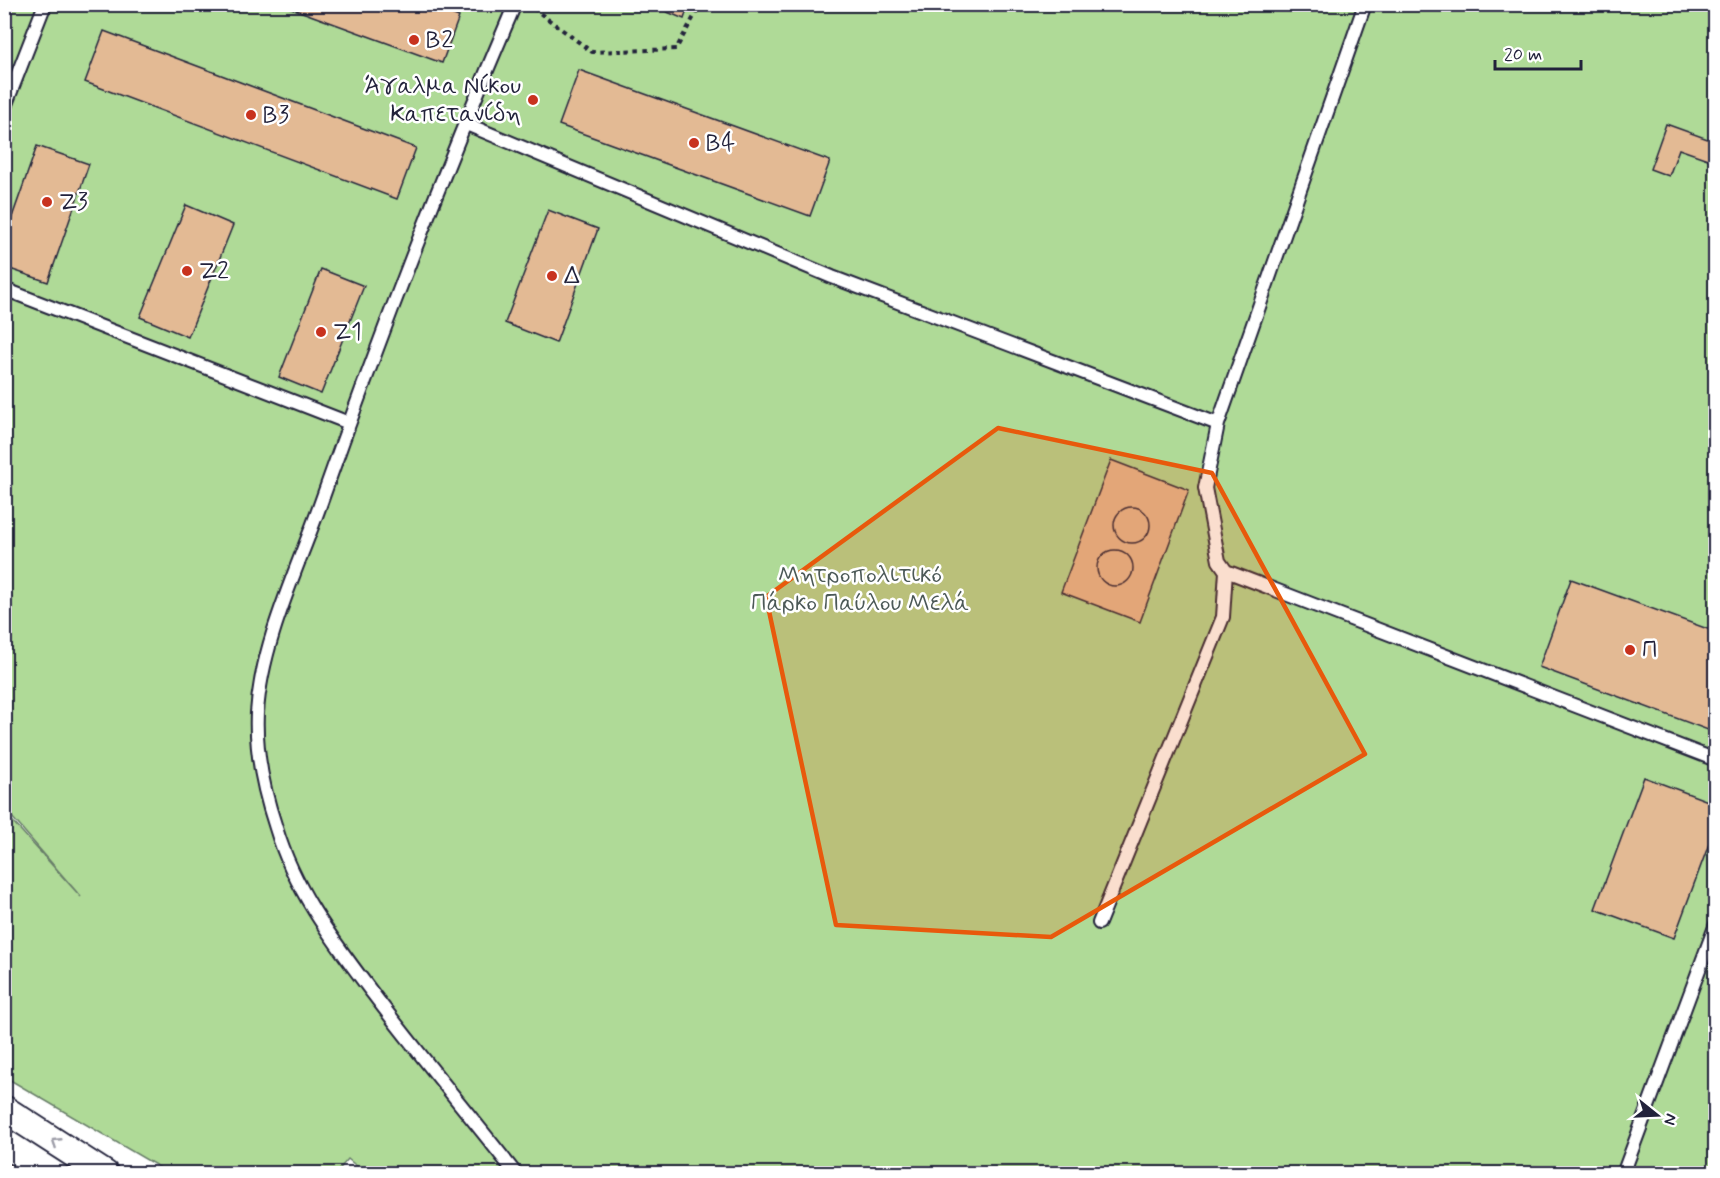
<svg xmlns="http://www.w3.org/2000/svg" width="1720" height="1178" font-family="Mynerve,sans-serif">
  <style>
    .green { fill: #afda97; stroke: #687e69; stroke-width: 1.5 }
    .building { fill: #e3ba94; stroke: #22223b; stroke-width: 1.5 }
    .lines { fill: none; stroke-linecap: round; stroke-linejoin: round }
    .service-casing { stroke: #22223b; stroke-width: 16 }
    .minor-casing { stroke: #22223b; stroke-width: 30 }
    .path { stroke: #22223b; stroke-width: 4; stroke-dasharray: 4.5 4.5; stroke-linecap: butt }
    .service { stroke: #fff; stroke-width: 12 }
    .minor { stroke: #fff; stroke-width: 26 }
    .oneway { stroke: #9c9ca7 }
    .marked { fill: #e8590c; fill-opacity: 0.2; stroke: #e8590c; stroke-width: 4.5; stroke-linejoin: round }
    .poi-dot { fill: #c8321e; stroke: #fff; stroke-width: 2 }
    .labels { text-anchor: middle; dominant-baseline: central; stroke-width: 5; stroke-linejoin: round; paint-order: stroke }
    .poi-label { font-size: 24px; fill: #22223b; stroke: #fff; text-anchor: start }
    .park-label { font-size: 24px; fill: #4c5957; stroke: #fff }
  </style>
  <rect width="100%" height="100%" fill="#fff"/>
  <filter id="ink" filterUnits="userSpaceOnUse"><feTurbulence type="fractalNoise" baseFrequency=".0167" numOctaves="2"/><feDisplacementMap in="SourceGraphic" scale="12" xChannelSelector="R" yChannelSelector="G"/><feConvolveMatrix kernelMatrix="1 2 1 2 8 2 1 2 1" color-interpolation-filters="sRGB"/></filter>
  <g filter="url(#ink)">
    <path class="green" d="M5,5H1715V1173L366,1174L348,1159L336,1173H169L5,1077L4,812L81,897L5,809Z"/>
    <path class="building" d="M280,4H425L459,17L442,63Z
      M648,4H689L684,19Z
      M104,31L416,148L397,199L85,82Z
      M579,70L830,161L810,216L559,125Z
      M1666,124L1716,142V162L1679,149L1669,176L1650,169Z
      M37,146L89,164L48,282L4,267V240Z
      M186,205L233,225L188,337L140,317Z
      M548,210L598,229L556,343L505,323Z
      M321,269L364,286L321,394L279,377Z
      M1111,460L1189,490L1140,622L1061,592Z
      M1114 525a18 18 0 1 1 36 0a18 18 0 1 1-36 0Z
      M1097 568a18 18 0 1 1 36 0a18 18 0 1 1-36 0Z
      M1571,579L1716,632V733L1539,667Z
      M1644,777L1716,804V825L1674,938L1595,909Z
      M4,1161L30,1174H4Z"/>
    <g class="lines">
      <defs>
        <path id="service" d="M515,4C444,170 379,338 319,508C296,572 261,645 257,713C255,752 264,792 276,828C295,892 335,943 374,995C420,1056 469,1114 516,1174
          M1365,4L1218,424L1205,488L1219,561L1226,571L1716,760
          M4,109L45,4
          M464,123L832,277L1218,424
          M4,289L349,423
          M1099,923L1223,617L1226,571
          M1623,1174L1716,924"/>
        <path id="minor" d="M4,1109L105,1174"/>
      </defs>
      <use href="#service" class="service-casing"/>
      <use href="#minor" class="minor-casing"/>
      <path class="path" d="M533,8L592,52L676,49L701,4"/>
      <use href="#service" class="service"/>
      <use href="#minor" class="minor"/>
    </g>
    <defs><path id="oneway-chevron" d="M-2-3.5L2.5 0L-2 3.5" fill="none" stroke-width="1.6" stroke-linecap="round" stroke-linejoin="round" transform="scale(1.5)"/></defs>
    <use class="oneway" href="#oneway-chevron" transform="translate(56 1142) rotate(-147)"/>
  </g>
  <path class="marked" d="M998,428L1212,473L1365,754L1051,937L836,925L766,597Z"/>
  <g class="poi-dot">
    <circle cx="414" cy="40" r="6"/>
    <circle cx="533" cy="100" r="6"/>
    <circle cx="251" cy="115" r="6"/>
    <circle cx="694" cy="143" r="6"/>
    <circle cx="47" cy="202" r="6"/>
    <circle cx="187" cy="271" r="6"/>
    <circle cx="552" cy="276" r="6"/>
    <circle cx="321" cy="332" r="6"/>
    <circle cx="1630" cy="650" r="6"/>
  </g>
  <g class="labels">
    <g class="poi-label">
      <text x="426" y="40">Β2</text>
      <text x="521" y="86" text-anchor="end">Άγαλμα Νίκου<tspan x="521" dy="28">Καπετανίδη</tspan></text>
      <text x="263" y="115">Β3</text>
      <text x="706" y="143">Β4</text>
      <text x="59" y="202">Ζ3</text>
      <text x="199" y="271">Ζ2</text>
      <text x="564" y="276">Δ</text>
      <text x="333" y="332">Ζ1</text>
      <text x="1642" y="650">Π</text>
    </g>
    <g class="park-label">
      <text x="860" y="575">Μητροπολιτικό<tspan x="860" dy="28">Πάρκο Παύλου Μελά</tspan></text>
    </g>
  </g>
  <rect width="1720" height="1178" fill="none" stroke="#fff" stroke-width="24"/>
  <rect x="12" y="12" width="1696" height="1154" fill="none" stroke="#22223b" stroke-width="2" filter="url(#ink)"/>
  <g transform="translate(1657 1115) rotate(108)" stroke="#ffffff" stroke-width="4.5" paint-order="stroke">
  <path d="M0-4.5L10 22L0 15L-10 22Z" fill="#22223b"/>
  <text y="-9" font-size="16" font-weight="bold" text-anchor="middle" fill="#22223b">N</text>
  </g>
  <path d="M1495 60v9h86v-9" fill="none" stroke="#22223b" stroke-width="3"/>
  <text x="1504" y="60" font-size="18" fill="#22223b" stroke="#ffffff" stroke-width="4.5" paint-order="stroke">20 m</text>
</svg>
